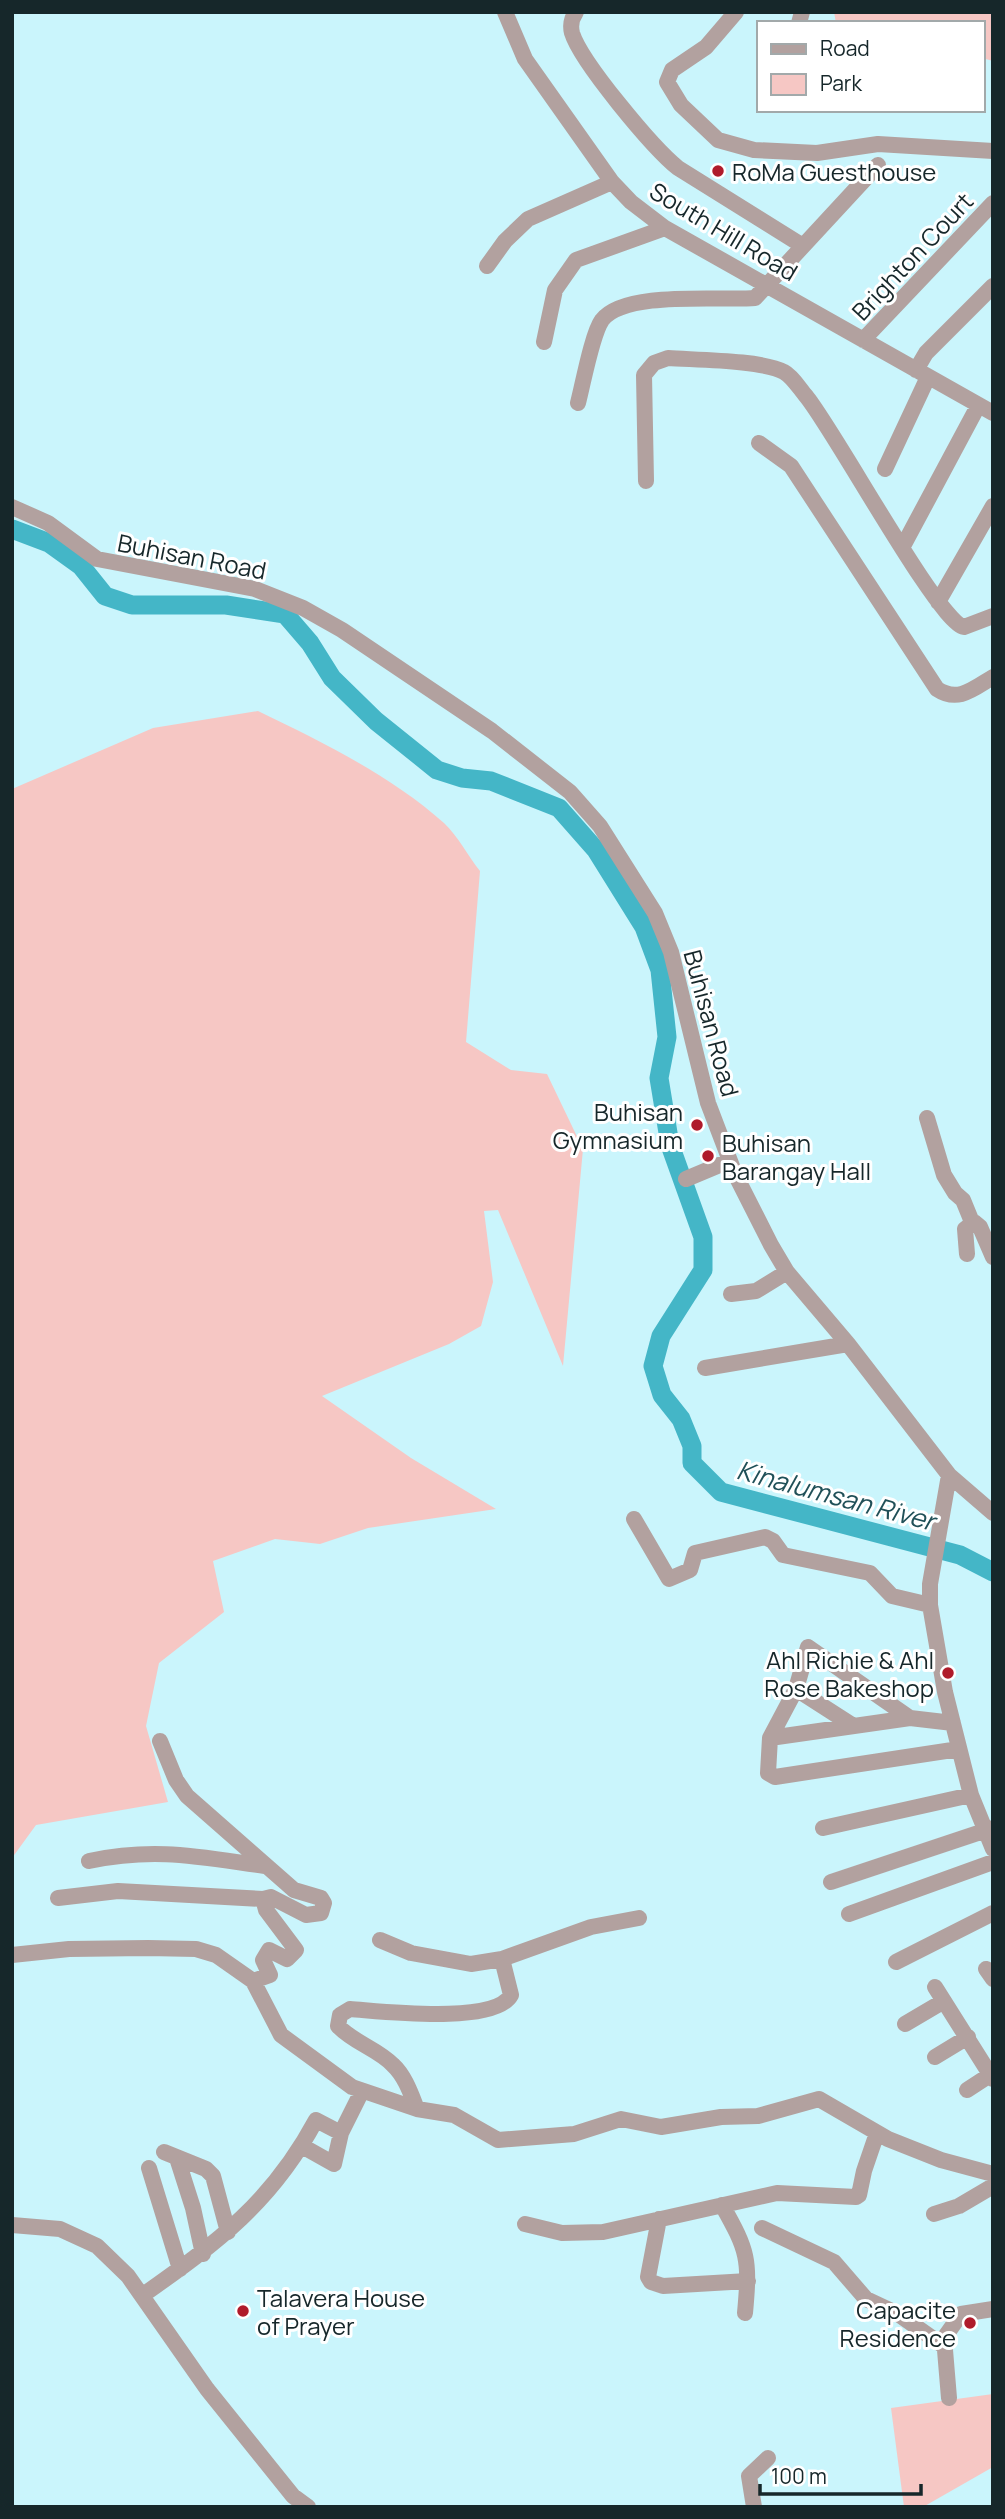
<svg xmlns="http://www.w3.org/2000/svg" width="1005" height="2519" font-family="Manrope,sans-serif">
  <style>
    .green { fill: #f6c7c4 }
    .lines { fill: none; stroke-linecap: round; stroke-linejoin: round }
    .river { stroke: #44b6c7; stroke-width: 19 }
    .minor { stroke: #b2a19f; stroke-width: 16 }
    .poi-dot { fill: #af1b2b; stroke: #fff; stroke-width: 2.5 }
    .labels { text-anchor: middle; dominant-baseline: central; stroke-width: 6; stroke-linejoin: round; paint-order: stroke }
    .poi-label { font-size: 24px; fill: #16272a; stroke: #fff; text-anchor: start }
    .street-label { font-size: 24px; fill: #16272a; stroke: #fff }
    .water-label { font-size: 26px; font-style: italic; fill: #205058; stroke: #fff }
  </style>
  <rect width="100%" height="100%" fill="#caf5fc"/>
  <path class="green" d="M834,12H993V61L982,58V23H836Z
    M258,711C322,742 390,775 444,823C458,836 468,856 480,871L466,1042L511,1070L547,1074L583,1149L563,1366L498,1210L484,1211L493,1282L481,1326L449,1344L322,1396L411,1458L496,1509L368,1528L320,1544L275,1539L213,1561L224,1612L159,1663L146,1726L168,1802L36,1825L12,1858V789L153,728Z
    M993,2394V2467L923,2507H904L891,2408Z"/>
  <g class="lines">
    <path class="river" d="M12,529L49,543L81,566L105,596L132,605H226L285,614L310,643L332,678L376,721L437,770L462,778L491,781L559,808L596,850L644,927L660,970L667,1037L659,1078L670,1145L703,1237V1270L661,1336L653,1366L662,1395L681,1419L692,1446V1463L721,1492L960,1555L993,1572"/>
    <path class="minor" d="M505,12L525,59L612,182L631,202L665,228L993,413
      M576,12C571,19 570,25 572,33C581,62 653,148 678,168L803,246
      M736,12L706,47L672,70L667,82L681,105L718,140L754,150L817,153L878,144L993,151
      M799,23L802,12
      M487,266L505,241L528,219L612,182
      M863,340L993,203
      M544,342L555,290L576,260L665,228
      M916,370L926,353L993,286
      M578,403C583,384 592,334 602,320C625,290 721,301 755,298L878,165
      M759,443L791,466L937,689C958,703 973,689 993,677
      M885,469L928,377
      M646,481L644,375L654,363L668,358C696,360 762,360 784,372C792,376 800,389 806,396C835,431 938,622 964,627L993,616
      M12,507L48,523L97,559L255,589L303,608L342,630L492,731L570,792L600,826L655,913L671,952L708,1103L735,1174L771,1245L787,1272L848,1344L949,1475L993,1513
      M902,548L978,406
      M938,602L993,506
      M927,1118L944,1175L955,1193L963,1200L972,1222
      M686,1179L729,1161
      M967,1254L965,1229L974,1222L980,1227L993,1257
      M731,1294L756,1291L787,1272
      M705,1368L848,1344
      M949,1475L930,1584V1605L945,1692L971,1795L993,1849
      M634,1519L669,1579L690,1570L695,1553L765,1537L773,1541L783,1555L870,1573L892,1596L930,1605
      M796,1689L852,1725
      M910,1718L808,1647L796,1689L770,1738L768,1773L775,1777L959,1749
      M770,1738L910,1718L953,1723
      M823,1828L971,1795
      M89,1861C156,1847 199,1857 265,1866
      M831,1882L993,1828
      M58,1898L118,1891L263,1899L271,1897L306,1915L321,1913L324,1903L321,1898L294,1890L187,1796L176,1780L160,1741
      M849,1914L993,1862
      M380,1940L411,1953L471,1964L502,1959L591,1927L639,1918
      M12,1955L69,1949L148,1948L196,1949L216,1955L253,1981L281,2035L352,2087L417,2109L454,2115L498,2140L574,2134L621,2119L661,2127L721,2117L758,2116L819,2099L888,2139L941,2160L993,2174
      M896,1962L993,1913
      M986,1969L993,1979
      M253,1981L270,1975L263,1960L269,1950L287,1959L296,1950L266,1910L263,1899
      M935,1987L993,2079
      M905,2024L944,2001
      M935,2057L968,2037
      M967,2090L990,2075
      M417,2109C411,2094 405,2076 393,2065C378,2049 354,2043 338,2026L340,2015L350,2009C381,2011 495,2025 511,1995L502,1959
      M302,2146L334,2164L341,2133L362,2091
      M164,2152L206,2169L213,2176L228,2232
      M177,2158L193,2208L203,2254
      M149,2168L180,2269
      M722,2205C748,2251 750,2259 745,2313
      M934,2214L959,2206L993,2186
      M659,2219L648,2277L651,2282L663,2286L748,2281
      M525,2224L562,2233L603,2232L777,2193L856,2197L859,2195L864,2171L877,2133
      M12,2225L60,2229L97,2246L128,2276L207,2389L293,2496L308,2507
      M762,2228L834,2262L866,2299L898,2314L945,2347
      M143,2295C218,2242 272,2202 316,2120L341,2133
      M949,2398L944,2338L961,2314L993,2309
      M754,2507L749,2476L768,2458"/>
  </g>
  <g class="poi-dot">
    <circle cx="718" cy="171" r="7"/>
    <circle cx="697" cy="1125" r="7"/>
    <circle cx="708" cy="1156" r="7"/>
    <circle cx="948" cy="1673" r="7"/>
    <circle cx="243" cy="2311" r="7"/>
    <circle cx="970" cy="2323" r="7"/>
  </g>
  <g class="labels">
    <g class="poi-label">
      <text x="732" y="171">RoMa Guesthouse</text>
      <text x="683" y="1111" text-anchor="end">Buhisan<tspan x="683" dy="28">Gymnasium</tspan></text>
      <text x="722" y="1142">Buhisan<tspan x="722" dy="28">Barangay Hall</tspan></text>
      <text x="934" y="1659" text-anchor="end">Ahl Richie &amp; Ahl<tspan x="934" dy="28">Rose Bakeshop</tspan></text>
      <text x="257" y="2297">Talavera House<tspan x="257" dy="28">of Prayer</tspan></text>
      <text x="956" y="2309" text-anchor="end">Capacite<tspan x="956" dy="28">Residence</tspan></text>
    </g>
    <g class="street-label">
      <text transform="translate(724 231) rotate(31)">South Hill Road</text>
      <text transform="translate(912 256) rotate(-47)">Brighton Court</text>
      <text transform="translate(192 556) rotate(11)">Buhisan Road</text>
      <text transform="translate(712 1023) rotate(75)">Buhisan Road</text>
    </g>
    <g class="water-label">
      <text transform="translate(836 1495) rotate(15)">Kinalumsan River</text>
    </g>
  </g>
  <rect width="1005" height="2519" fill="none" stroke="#16272a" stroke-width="28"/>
  <rect x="757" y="21" width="228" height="91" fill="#ffffff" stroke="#a2a9aa" stroke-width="2"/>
  <rect x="771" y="44" width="35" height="10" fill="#b2a19f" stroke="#a2a9aa" stroke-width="2"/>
  <text x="820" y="56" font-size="21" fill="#16272a">Road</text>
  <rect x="771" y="74" width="35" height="21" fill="#f6c7c4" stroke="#a2a9aa" stroke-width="2"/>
  <text x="820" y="91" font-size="21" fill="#16272a">Park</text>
  <path d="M760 2484v10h161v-10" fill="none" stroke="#16272a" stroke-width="3.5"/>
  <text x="771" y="2484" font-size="21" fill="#16272a" stroke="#ffffff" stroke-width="5" paint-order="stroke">100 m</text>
</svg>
